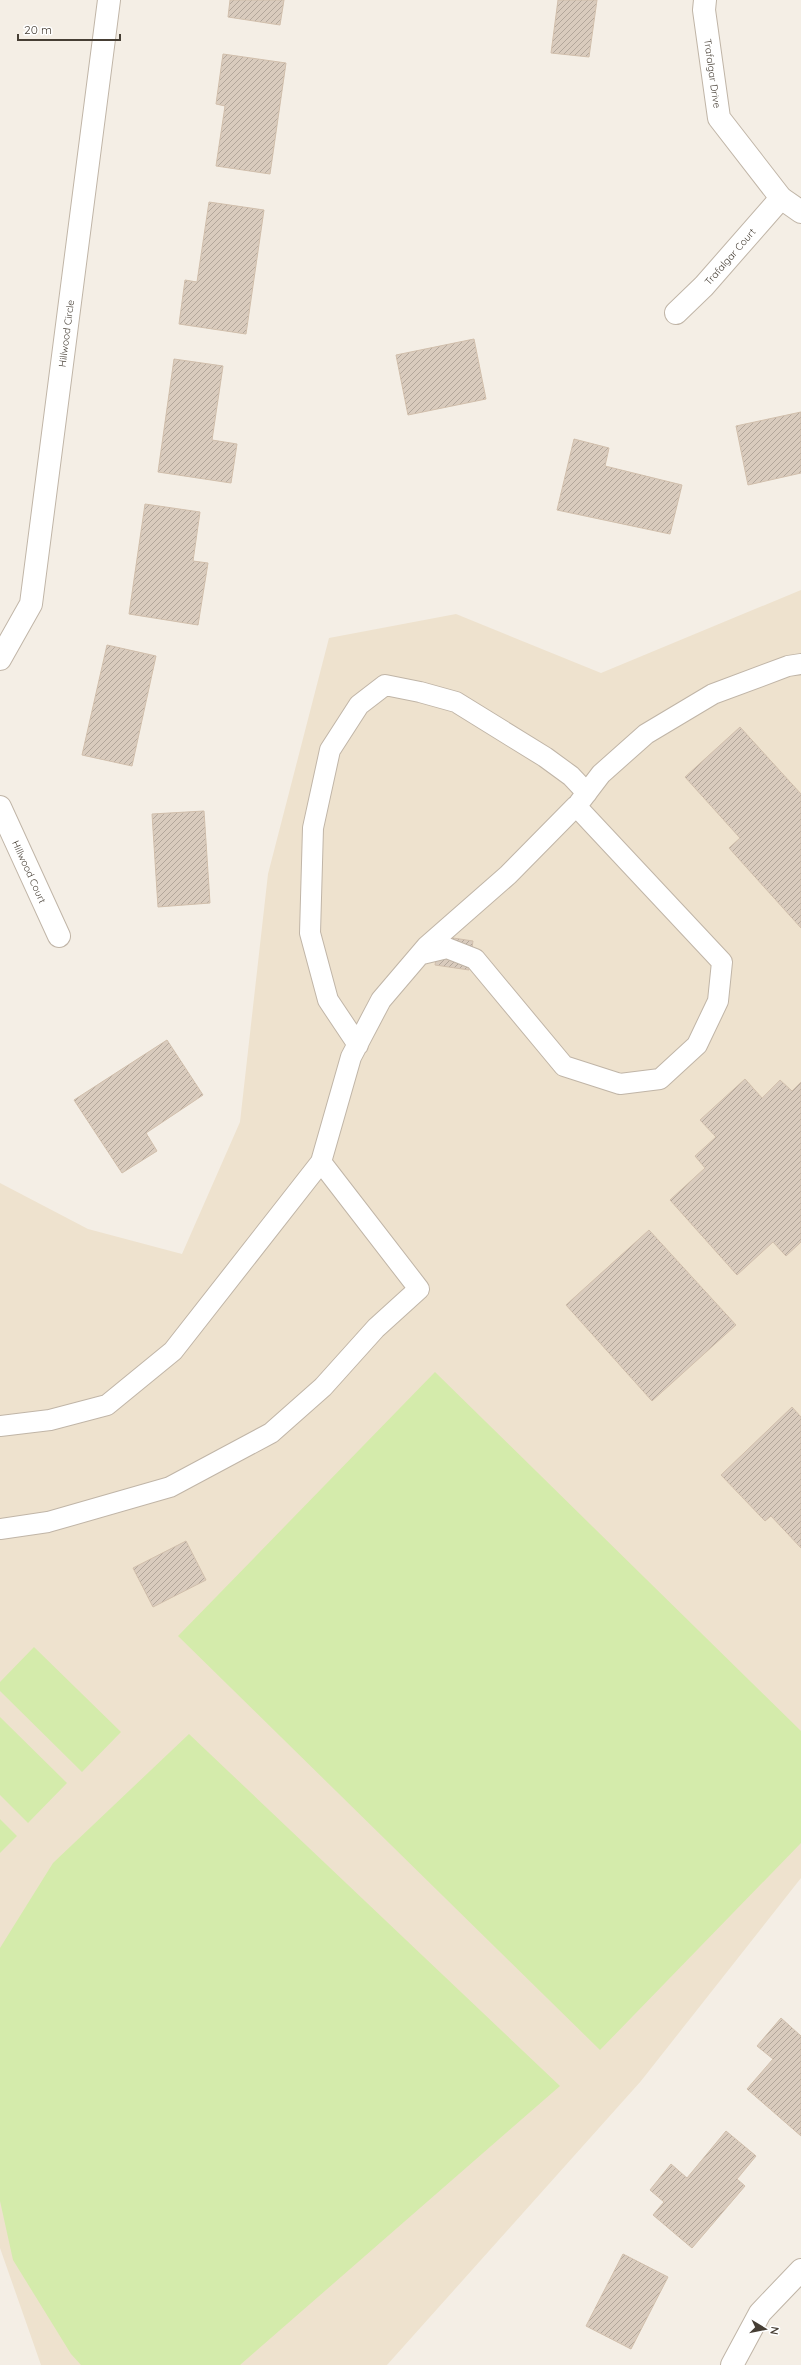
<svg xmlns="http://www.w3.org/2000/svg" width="801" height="2365" font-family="Quicksand,sans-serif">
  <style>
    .education { fill: #eee2ce }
    .grass { fill: #d4ebab }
    .building { fill: url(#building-hatch); stroke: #d1bfac }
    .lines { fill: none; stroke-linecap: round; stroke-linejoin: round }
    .service-casing { stroke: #c0b5a7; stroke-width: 22 }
    .minor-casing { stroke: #c0b5a7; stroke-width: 24 }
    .service { stroke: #fff; stroke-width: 20 }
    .minor { stroke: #fff; stroke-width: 22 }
    .labels { text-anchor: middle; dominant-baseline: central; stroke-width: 3; stroke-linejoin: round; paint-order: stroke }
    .street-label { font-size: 10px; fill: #463e34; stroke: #fff }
  </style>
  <defs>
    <pattern id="building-hatch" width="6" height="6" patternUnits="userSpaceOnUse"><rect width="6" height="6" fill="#d9cbbd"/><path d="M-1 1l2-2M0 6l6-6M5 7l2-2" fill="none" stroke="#b2a69a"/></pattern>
  </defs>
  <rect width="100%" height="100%" fill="#f4eee5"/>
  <path class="education" d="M801,590V1878L641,2081L387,2365H41L0,2248V1183L88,1229L182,1254L240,1122L268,874L329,638L456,614L601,673Z"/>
  <path class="grass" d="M435,1372L801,1731V1843L600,2050L178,1636Z
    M34,1647L121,1732L82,1772L0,1691V1682Z
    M0,1717L67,1783L28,1823L0,1795Z
    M189,1734L560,2086L240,2365H81L71,2354L13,2260L0,2201V1948L53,1863Z
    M0,1819L17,1836L0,1853Z"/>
  <path class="building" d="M230,0H284L280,25L228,17Z
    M558,0H597L589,57L551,53Z
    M223,54L286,63L270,174L216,166L225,106L216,104Z
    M209,202L264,210L246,334L179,324L185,280L197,282Z
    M474,339L486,399L408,415L396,355Z
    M174,359L223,366L212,440L237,444L231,483L158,472Z
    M801,412V473L748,485L736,426Z
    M574,439L609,448L605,466L682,485L670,534L557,510Z
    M145,504L200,512L193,561L208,563L198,625L129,614Z
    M107,645L156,656L132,766L82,755Z
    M740,727L801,794V928L729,848L740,838L685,777Z
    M204,811L210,903L158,907L152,814Z
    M440,936L473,941L469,970L435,965Z
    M167,1040L203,1095L146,1133L157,1151L122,1173L74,1100Z
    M745,1079L762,1098L780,1080L792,1091L801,1082V1242L786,1256L773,1242L737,1275L670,1200L705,1168L695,1156L716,1137L700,1120Z
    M649,1230L736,1325L652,1401L566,1305Z
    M792,1407L801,1417V1548L771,1516L765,1521L721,1475Z
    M186,1541L206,1580L153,1607L133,1568Z
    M781,2018L801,2036V2136L747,2089L773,2059L757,2046Z
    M726,2131L756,2156L737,2179L745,2186L692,2248L653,2215L664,2202L650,2190L671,2164L687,2178Z
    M623,2254L668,2277L631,2349L586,2326Z"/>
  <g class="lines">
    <defs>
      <path id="service" d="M579,803L601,774L646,734L713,694L788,666L801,664
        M358,1045L328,1000L310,933L313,828L330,750L359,705L385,685L420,692L456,702L545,757L571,776L587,793
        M0,1426L50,1420L107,1405L173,1351L321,1162L351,1057L381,1000L427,946L508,875L576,806L722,962L718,1001L697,1045L660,1079L620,1084L564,1066L475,959L447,948L422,954
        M0,1529L48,1522L170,1487L271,1433L323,1387L376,1328L419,1289L321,1162"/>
      <g id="minor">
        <path id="s1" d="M705,0L704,10L719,118L781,198L801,212"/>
        <path id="s2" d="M676,313L704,286L781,198"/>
        <path id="s3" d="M0,659L31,604L109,0"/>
        <path id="s4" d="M0,807L59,936"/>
        <path d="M732,2365L760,2313L801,2270"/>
      </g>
    </defs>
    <use href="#service" class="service-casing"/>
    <use href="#minor" class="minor-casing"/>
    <use href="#service" class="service"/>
    <use href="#minor" class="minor"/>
  </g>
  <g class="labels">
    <g class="street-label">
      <text stroke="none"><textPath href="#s1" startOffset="74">Trafalgar Drive</textPath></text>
      <text stroke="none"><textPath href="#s2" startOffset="78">Trafalgar Court</textPath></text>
      <text stroke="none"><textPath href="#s3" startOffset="336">Hillwood Circle</textPath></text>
      <text stroke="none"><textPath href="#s4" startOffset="71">Hillwood Court</textPath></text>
    </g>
  </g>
  <g transform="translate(765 2329) rotate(100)" stroke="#ffffff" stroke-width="3" paint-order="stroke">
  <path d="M0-3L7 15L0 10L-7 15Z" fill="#463e34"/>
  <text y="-6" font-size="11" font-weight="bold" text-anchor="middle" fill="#463e34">N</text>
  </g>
  <path d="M18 34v6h102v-6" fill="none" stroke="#463e34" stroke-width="2"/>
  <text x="24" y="34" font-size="12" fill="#463e34" stroke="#ffffff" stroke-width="3" paint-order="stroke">20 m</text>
</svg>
